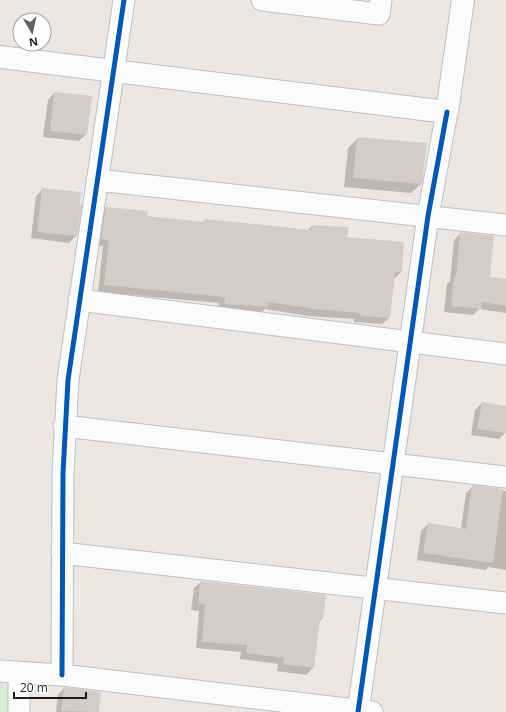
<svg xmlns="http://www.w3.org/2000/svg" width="506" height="712" font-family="'Open Sans',sans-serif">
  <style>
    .park { fill: #d3efd0 }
    .shadow { fill: #0003 }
    .building { fill: #d0cdcb }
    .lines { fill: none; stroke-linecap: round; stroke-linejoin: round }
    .minor-casing { stroke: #c1bfbe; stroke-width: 23 }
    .tertiary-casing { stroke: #c1bfbe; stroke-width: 24 }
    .minor { stroke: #fcfbfb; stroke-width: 21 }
    .tertiary { stroke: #fcfbfb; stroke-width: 22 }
    .cycleway-casing { stroke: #fff; stroke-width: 8 }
    .cycleway { stroke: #0057b8; stroke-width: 5 }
  </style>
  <rect width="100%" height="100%" fill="#eae7e4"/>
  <path class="park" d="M0,683L9,691L10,712H0Z"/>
  <path class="shadow" d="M54,93L86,134L79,141L43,137L48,100Z
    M358,138L421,184L411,193L344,187L348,148Z
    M43,189L76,236L69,243L31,238L36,196Z
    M106,208L146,217L202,223L205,220L307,231L312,226L346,238L403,243L401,272L394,279L389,318L382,324L354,322V319L308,316L265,309L260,313L218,310L219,303L98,292L103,246L95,245L99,215Z
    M461,233L489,278L506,281V313L479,309L473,315L444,312L447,284L450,281L454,240Z
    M482,403L506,407V432L499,439L471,435L475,410Z
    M473,486L506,491V570L488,567L486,570L417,560L421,531L428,524L461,529L466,493Z
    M201,582L322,619L319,622L313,668L306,675L277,671L278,664L240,659L241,652L196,648L199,611L191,610L194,588Z
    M64,688L100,693L98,712H56L58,695Z"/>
  <path class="building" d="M54,92L92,96L87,135L50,131Z
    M357,137L427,143L422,184L353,178Z
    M42,188L81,192L80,205H82L77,236L37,232Z
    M106,207L148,211L147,216L204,222L205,219L311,230L312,225L349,227L347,237L404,242L402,272H395L390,318L360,316L361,313L315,309L268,302V307L224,304L225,297L104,285L109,240L101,239Z
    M460,232L494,236L490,277L506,279V306L482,302L481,309L451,306L454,276L456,277Z
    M482,402L506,406V433L477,429Z
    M472,485L503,489L493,563L423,553L428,523L466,529Z
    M200,581L326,595L323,619H320L314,668L283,664L284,658L246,653L247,645L202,642L205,604L198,603Z
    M64,687L101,692L99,712L61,711Z"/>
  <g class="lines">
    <defs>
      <path id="minor" d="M262,0L379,14L381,0
        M97,180L506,225
        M79,300L506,354
        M64,426L506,477
        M62,553L506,603
        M0,671L62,675L372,712
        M19,672V712
        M62,675L63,473L68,380L124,0
        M358,712L428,216L447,112"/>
      <path id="tertiary" d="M0,57L447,112L463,0"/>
    </defs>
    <use href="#minor" class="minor-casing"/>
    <use href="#tertiary" class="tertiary-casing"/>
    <use href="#minor" class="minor"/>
    <use href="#tertiary" class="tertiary"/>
    <defs>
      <path id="cycleway" d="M62,675L63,473L68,380L124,0
        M358,712L428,216L447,112"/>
    </defs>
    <use href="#cycleway" class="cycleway-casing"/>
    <use href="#cycleway" class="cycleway"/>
  </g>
  <g transform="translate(32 32) rotate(171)"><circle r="19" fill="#ffffff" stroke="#a4a4a4"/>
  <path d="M0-3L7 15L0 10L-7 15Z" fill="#636261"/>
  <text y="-6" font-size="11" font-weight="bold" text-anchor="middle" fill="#1b1b1b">N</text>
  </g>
  <path d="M14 692v6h72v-6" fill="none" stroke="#1b1b1b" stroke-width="2"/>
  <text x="20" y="692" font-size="12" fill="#1b1b1b" stroke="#ffffff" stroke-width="3" paint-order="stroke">20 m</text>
</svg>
